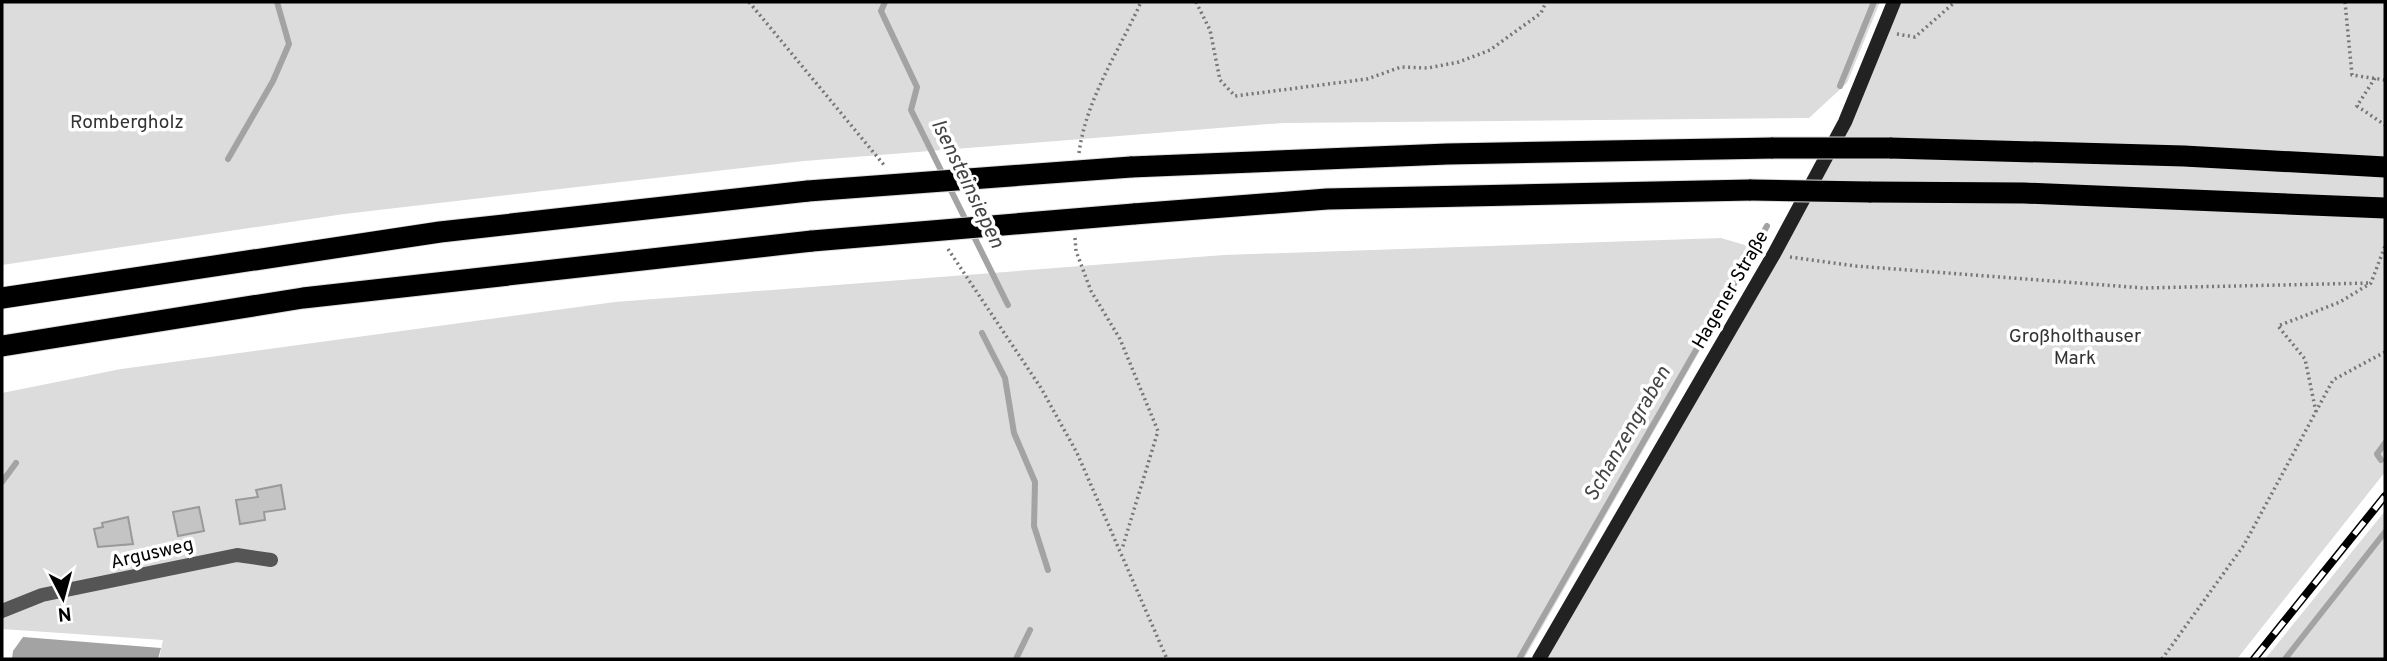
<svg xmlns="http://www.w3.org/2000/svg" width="2387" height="661" font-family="Overpass,sans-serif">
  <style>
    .green { fill: #dcdcdc }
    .water { fill: #a3a3a3 }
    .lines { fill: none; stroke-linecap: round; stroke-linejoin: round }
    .stream { stroke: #a3a3a3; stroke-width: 6 }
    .building { fill: #c4c4c4; stroke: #999; stroke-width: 2 }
    .motorway-casing { stroke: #dbdbdb; stroke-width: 23 }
    .path { stroke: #777; stroke-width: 3.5; stroke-dasharray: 2 3.5; stroke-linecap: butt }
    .minor { stroke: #555; stroke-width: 14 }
    .secondary { stroke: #222; stroke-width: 14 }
    .motorway { stroke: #000; stroke-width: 21 }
    .rail-casing { stroke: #000; stroke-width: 8 }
    .rail { stroke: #fff; stroke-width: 5; stroke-dasharray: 16; stroke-linecap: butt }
    .motorway-bridge-casing { stroke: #dbdbdb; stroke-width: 23; stroke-linecap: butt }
    .motorway-bridge { stroke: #000; stroke-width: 21 }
    .labels { text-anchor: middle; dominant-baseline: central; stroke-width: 7; stroke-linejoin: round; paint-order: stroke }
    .park-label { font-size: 19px; fill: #333; stroke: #fff }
    .street-label { font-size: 19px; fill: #000; stroke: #fff }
    .water-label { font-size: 21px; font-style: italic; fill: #444; stroke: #fff }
  </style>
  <rect width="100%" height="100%" fill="#fff"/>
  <path class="green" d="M2,2H1880L1847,83L1809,118L1283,123L804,161L344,214L2,265Z
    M1894,2H2385V472L2237,659H1539L1845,122Z
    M1721,238L1748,246L1751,261L1524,659H159L163,640L2,629V393L121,369L615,302L1224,255Z
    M2385,511V659H2265Z"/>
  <path class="water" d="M23,637L161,648L158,659H12L13,651Z"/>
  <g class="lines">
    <path class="stream" d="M885,2L881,11L917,87L911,110L1008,305
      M1840,86L1874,2
      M228,159L273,81L289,44L277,2
      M982,333L1005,378L1014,433L1035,482L1034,526L1048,570
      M2381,460L2377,454L2385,443
      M2,482L16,463
      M1016,659L1030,630
      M1519,659L1767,226
      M2285,659L2385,532"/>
  </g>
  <path class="building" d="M281,485L285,509L264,512L265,520L240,524L236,500L258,497L256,490Z
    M199,507L204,531L178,536L173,512Z
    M128,517L133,544L98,547L94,529L103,527L102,523Z"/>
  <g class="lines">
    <defs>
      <path id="motorway" d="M1890,148L2184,156L2385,167
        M1131,167L1447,154L1773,148
        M1869,192L2024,193L2385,208
        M1134,214L1327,199L1751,190
        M2,298L440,232L808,191
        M2,346L303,298L812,241"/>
    </defs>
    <use href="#motorway" class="motorway-casing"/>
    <path class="path" d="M749,2L884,165
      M1196,2L1210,30L1220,80L1235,96L1367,79L1401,67L1428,68L1459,62L1490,50L1541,13L1546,2
      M2345,2L2352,75L2385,80
      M1897,34L1915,37L1955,2
      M2375,78L2357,106L2385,125
      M1079,153C1086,99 1119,51 1141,2
      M1075,238L1076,251L1091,291L1120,339L1158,431L1122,549
      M948,249L1041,388L1077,453L1167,659
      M1790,257L1855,266L2144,288L2371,283
      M2316,412L2305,359L2278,326L2340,302L2371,283L2385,246
      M2162,659L2244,545L2333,380L2385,352"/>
    <path class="minor" d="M2,611L42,595L237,555L271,560"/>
    <path class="secondary" d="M1539,659L1774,254L1845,122L1894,2"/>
    <use href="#motorway" class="motorway"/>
    <defs>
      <path id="rail" d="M2254,659L2385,496"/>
    </defs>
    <use href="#rail" class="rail-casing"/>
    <use href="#rail" class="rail"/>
    <defs>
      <path id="motorway-bridge" d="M1773,148H1890
        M1751,190L1869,192
        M808,191L1131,167
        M812,241L1134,214"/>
    </defs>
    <use href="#motorway-bridge" class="motorway-bridge-casing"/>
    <use href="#motorway-bridge" class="motorway-bridge"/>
  </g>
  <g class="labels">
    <g class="park-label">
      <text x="127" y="123">Rombergholz</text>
      <text x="2075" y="337">Großholthauser<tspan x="2075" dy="22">Mark</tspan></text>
    </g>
    <g class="street-label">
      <text transform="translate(1731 290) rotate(-60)">Hagener Straße</text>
      <text transform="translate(152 554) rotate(-13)">Argusweg</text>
    </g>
    <g class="water-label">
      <text transform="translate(967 184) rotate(64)">Isensteinsiepen</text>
      <text transform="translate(1628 434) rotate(-60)">Schanzengraben</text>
    </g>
  </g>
  <rect width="2387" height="661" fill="none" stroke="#000000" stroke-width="7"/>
  <g transform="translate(63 598) rotate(174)" stroke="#ffffff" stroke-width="5" paint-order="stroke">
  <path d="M0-5L12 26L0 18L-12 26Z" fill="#000000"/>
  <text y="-10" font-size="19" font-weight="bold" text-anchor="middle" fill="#000000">N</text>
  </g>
</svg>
